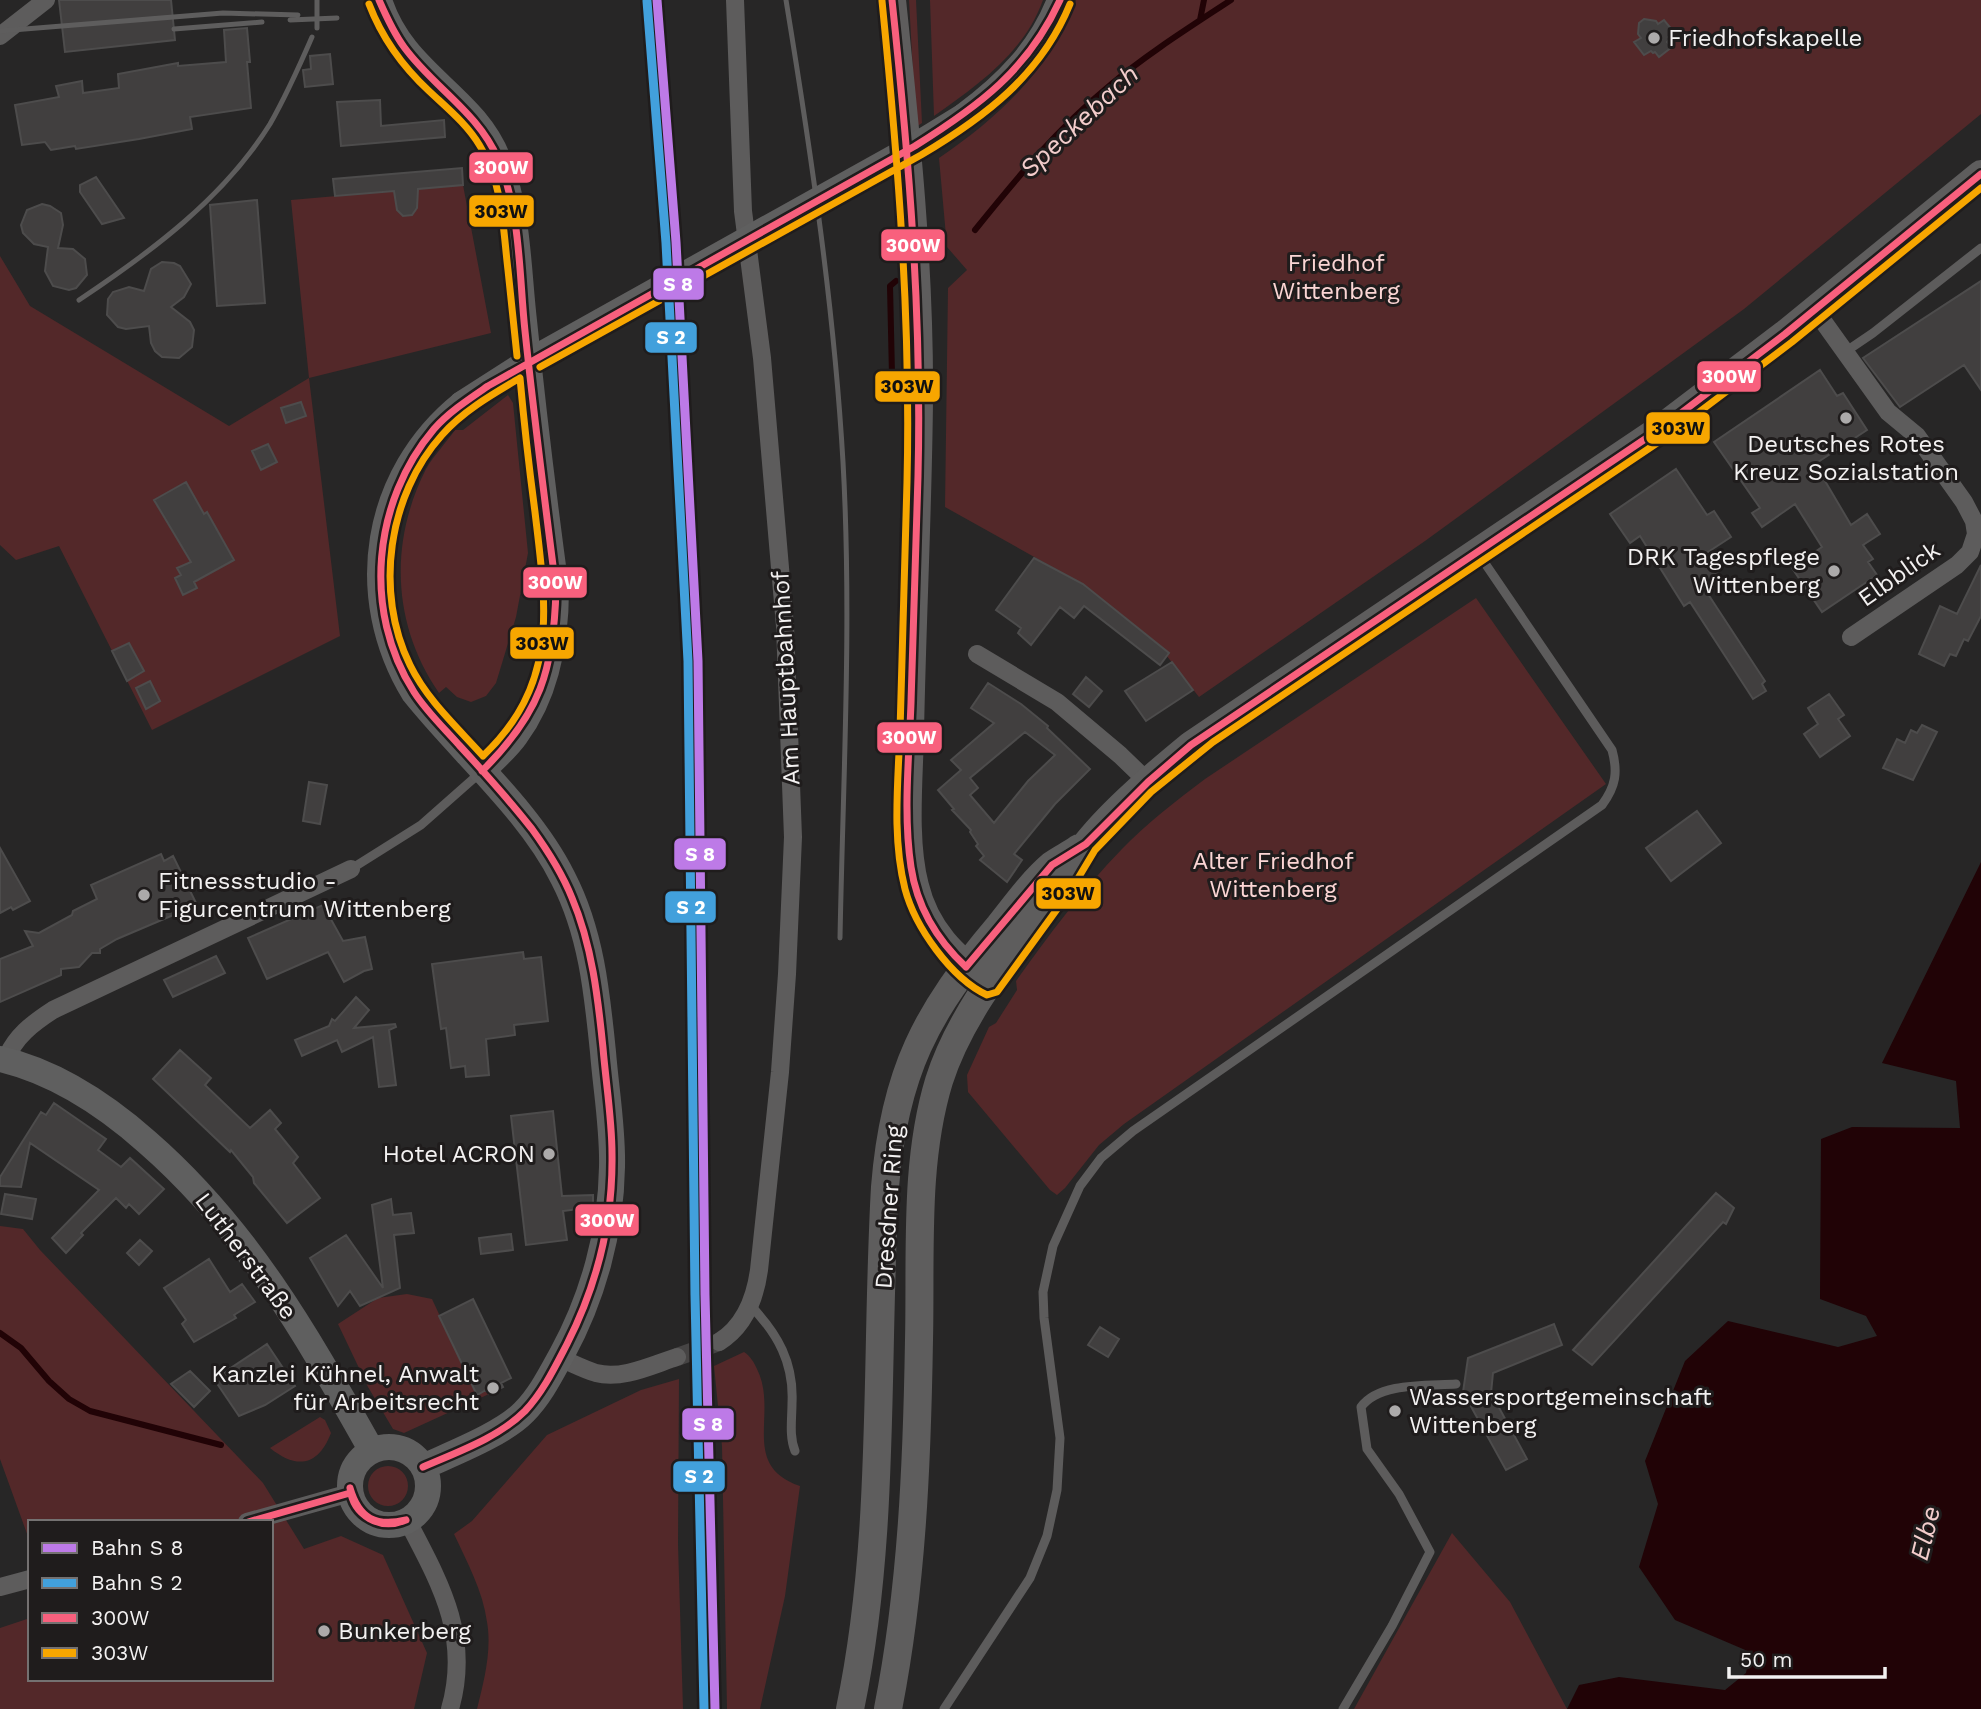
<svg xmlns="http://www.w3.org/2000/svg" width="1981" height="1709" font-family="'Work Sans',sans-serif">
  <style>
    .green { fill: #532829 }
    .water { fill: #210306 }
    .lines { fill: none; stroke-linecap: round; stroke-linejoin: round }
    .stream { stroke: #210306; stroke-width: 6 }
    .building { fill: #413f3f; stroke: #4d4c4c; stroke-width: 2; fill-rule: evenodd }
    .street-tunnel { stroke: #464444; stroke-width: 18; stroke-dasharray: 18 9; stroke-linecap: butt }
    .lane { stroke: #5d5c5c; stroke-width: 9 }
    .street { stroke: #5d5c5c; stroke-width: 18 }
    .secondary { stroke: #5f5f5f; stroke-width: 26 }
    .primary { stroke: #5e5d5d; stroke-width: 28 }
    .rail { stroke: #5e5d5d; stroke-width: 5 }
    .secondary-bridge { stroke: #5f5f5f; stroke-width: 26 }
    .bus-1-casing { stroke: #1f1c1c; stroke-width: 12 }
    .bus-2-casing { stroke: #1f1c1c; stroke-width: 12 }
    .bus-1 { stroke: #f8607d; stroke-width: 7 }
    .bus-2 { stroke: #f7a600; stroke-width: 7 }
    .rail-1-casing { stroke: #1f1c1c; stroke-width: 14 }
    .rail-2-casing { stroke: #1f1c1c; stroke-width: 14 }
    .rail-1 { stroke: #bd7ae7; stroke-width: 9 }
    .rail-2 { stroke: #42a0dc; stroke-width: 9 }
    .poi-dot { fill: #acaaaa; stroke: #1f1c1c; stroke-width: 2.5 }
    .labels { text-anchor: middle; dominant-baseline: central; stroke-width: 6; stroke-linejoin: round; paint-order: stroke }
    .poi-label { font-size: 24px; fill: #f3f1f1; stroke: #1f1c1c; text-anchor: start }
    .park-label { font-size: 24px; fill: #fbd5d4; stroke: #1f1c1c }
    .street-label { font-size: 24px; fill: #f3f1f1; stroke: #1f1c1c }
    .water-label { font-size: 26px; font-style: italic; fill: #f3cdcc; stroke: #1f1c1c }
    .line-badge { stroke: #1f1c1c; stroke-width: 2.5 }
    .badge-label { font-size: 19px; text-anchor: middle; font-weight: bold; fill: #fff }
    .pale-badge-label { font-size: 19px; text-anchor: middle; font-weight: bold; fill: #111 }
  </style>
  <rect width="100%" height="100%" fill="#272626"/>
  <path class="green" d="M909,0H916L922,123L916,127Z
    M930,0H1043C1024,53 978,85 934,116Z
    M1076,0H1981V114L1744,309L1425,541L1199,697L1159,646L1079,582L945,507L948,288L967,270L947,247L939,158C999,117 1050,70 1076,0Z
    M463,185L491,333L309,378L340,636L152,730L59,546L16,560L0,545V256L30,306L229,426L309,378L291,200Z
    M508,395L513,403L528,553L516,617L496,683L486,696L471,702L457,697L446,687L439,693C392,625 389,542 426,469C434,455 446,443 455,430H463Z
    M1476,598L1606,784L1124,1124L1099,1145L1065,1188L1057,1195L1050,1190L968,1092L967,1075L989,1027L996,1023L1017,990L1016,981C1049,935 1082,890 1122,849C1147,823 1176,801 1205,779Z
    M0,1226L23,1229L40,1250L263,1483L304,1549L341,1536L383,1555L427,1653L414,1709H0V1628L30,1618V1679H271V1522H30V1542L0,1459Z
    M407,1294L432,1299L476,1394L486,1390L489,1394L404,1433L393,1429L368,1387L338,1324L378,1298Z
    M744,1352C750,1356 754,1362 757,1369C779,1413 739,1465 800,1486L785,1596L760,1709H727L722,1446L714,1366Z
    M679,1379L678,1544L683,1709H477C484,1681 492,1650 487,1622C483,1591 467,1562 454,1534L472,1521L547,1435L641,1390Z
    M320,1417L325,1420L331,1433C318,1467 296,1469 270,1448Z
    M368 1486a20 20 0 1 1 40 0a20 20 0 1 1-40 0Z
    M1452,1533L1510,1602L1567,1709H1354Z"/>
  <path class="water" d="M1981,862V1709H1567L1579,1685L1619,1677L1725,1690L1746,1673L1750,1652L1675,1620L1639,1567L1658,1504L1645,1461L1685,1361L1728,1321L1838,1347L1877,1336L1866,1316L1820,1299L1821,1139L1852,1127L1960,1128L1956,1081L1882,1063Z"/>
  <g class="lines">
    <path class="stream" d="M1200,20L1204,0
      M975,230C1016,179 1058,128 1109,86C1147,54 1190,27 1231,0
      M892,375L890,286L896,281
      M0,1333L21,1348L49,1381L69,1399L90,1411L221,1445"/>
  </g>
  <path class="building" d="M59,0H171L175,40L65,52Z
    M1644,19L1656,21L1658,24L1664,20L1674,32L1668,37L1670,39L1667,42L1672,47L1659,57L1655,52L1653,53L1651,51L1644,55L1634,42L1641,38L1638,34L1639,23Z
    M247,28L250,62H247L251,108L190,117L192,129L139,139L76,149L75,146L51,150L45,142L22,145L15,105L59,97L56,86L82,81L83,93L119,88L118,74L178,63V66L226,62L224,30Z
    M330,54L333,84L305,87L303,70L311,69L310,56Z
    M380,100L381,126L444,120L445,137L341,146L337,102Z
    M462,168L463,185L418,189L417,208L412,215L403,216L397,210L394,191L335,196L333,179Z
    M96,177L124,218L102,224L80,192V185Z
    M257,200L265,303L217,306L210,205Z
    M42,204L50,206L61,213L63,225L58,248L73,249L85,259L87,275L76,288L69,290L53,286L45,271L48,247L34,244L23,233L21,225L27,210Z
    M162,262L174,263L180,266L191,284L184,297L171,307L190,322L194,330L192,347L179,358L162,357L155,351L151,343L149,326L126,329L118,327L107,315L108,299L113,292L129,287L144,291L151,269Z
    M1981,281V390L1964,365L1900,407L1863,358Z
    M1820,370L1837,396L1843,393L1867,430L1815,464L1851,525L1867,514L1880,534L1863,545L1873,559L1868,562L1877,575L1822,612L1792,568L1822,547L1795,504L1762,527L1752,513L1760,508L1714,442Z
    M301,402L306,416L286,423L281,408Z
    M268,444L277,462L261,470L252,451Z
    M1676,469L1707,515L1714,511L1731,537L1705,554L1722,580L1706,591L1765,681L1762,684L1766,691L1753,699L1690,602L1684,606L1640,536L1630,543L1610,514Z
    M186,482L204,514L207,512L234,560L194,582L197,588L183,595L175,578L181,575L177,568L191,562L154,500Z
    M1034,558L1083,584L1169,653L1160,665L1084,606L1074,618L1060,607L1031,645L1018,633L1021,628L996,610Z
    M1981,565V616L1968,641L1964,639L1956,656L1950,654L1944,666L1919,654L1940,606L1957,614Z
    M129,643L144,671L127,681L112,651Z
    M1172,662L1193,690L1146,721L1125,691Z
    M1086,677L1102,691L1089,707L1073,694Z
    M150,681L160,701L146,709L136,688Z
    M988,683L1021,704L1048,726L1047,728L1090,769L1055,804L1014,854L1022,860L1007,882L980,860L984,856L976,846L978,844L970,832L971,830L952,810L954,809L938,790L961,770L951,760L994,723L971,708ZM1025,732L1055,755L1028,781L994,823L970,795L978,788L970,778Z
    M1829,694L1844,715L1838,719L1850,736L1820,757L1804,734L1818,724L1808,708Z
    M1922,725L1937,732L1913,780L1883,768L1897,739L1905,743L1911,730L1917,733Z
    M309,782L327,785L320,824L303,821Z
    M1697,811L1721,843L1671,881L1646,848Z
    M0,848L30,901L13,910L11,907L0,913Z
    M161,854L164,861L173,856L197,905L117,939L100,949V953H92L79,967L61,969V975L0,1002V959L33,946L25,931L39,933L72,915L73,911L97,899L91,885Z
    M323,905L343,941L365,937L372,969L364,971L344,982L328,952L267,979L248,938Z
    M523,952L524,959L541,957L548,1021L514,1025L515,1035L486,1039L489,1075L466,1077L465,1066L451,1068L446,1028L441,1029L432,964Z
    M216,956L225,973L173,997L164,980Z
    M356,997L369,1010L354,1028L395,1024L396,1027L389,1030L396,1085L379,1087L373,1037L342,1052L337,1040L302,1056L295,1040L329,1026L332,1019L335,1021Z
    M180,1050L211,1078L205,1085L250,1128L270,1110L281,1123L275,1129L298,1157L293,1163L320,1198L287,1223L254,1183L253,1177L231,1150L230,1152L153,1079Z
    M54,1103L106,1139L98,1150L121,1167L130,1158L164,1189L139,1214L129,1204L126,1208L116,1198L81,1233L83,1235L66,1253L52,1238L99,1190L30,1143L21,1187L0,1186V1177L41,1112L46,1115Z
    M553,1111L562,1196L593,1195V1207L563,1211L567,1240L526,1245L511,1116Z
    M1716,1193L1734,1208L1726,1224L1723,1222L1592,1365L1573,1350Z
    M5,1194L36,1199L32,1219L1,1214Z
    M391,1199L393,1215L411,1213L414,1233L394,1235L400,1288L360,1306L350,1291L338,1306L310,1258L346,1235L383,1288L372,1205Z
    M511,1234L513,1250L481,1254L479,1238Z
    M140,1240L152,1251L139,1265L127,1253Z
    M209,1259L230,1292L242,1284L255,1302L234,1315L236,1318L194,1342L182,1324L186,1320L164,1288Z
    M473,1299L511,1378L501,1383L503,1387L489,1394L486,1390L477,1395L439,1316Z
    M1554,1324L1562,1345L1493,1373L1491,1393L1527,1459L1506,1470L1463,1392L1468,1358Z
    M1100,1327L1119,1339L1108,1357L1088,1345Z
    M267,1344L295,1386L265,1405L239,1416L214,1379Z
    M190,1371L210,1391L194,1407L171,1384Z"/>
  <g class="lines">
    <path class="street-tunnel" d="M677,1357L719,1342"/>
    <path class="lane" d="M1845,352L1873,333L1981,248
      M351,869L421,825L481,772
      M750,1305C778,1334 794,1363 792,1403C792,1419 789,1436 795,1451
      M944,1709L1030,1578L1047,1536L1057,1490L1060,1438L1044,1318L1043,1292L1053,1246L1080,1186L1101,1158L1133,1131L1602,805C1616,786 1618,772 1612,750L1480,556
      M1343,1709L1392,1626L1430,1552L1399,1494L1367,1449L1361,1407C1379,1382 1428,1386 1456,1384"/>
    <path class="street" d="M0,36L46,0
      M1815,310L1888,412L1917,436L1964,502L1974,521L1976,534L1970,552L1957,565L1851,637
      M977,654L1057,702L1120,755L1148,782
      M6,1060C14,1037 33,1023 53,1010L351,869
      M719,1342C745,1326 755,1299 759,1270L780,1072L787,974L793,837L785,626L762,358L743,211L735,0
      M560,1358C572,1363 583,1369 596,1373C622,1380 652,1365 677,1357
      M407,1520C440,1583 471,1636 450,1709
      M247,1522L350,1493
      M0,1587L30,1579"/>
    <path class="secondary" d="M379,0C402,74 473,95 498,159C518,208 518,268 524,321C533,410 544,500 556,589C556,640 547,693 516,735C507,748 494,759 482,771
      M964,116C1006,85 1041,50 1060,0
      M0,1059C56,1072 104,1104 147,1142C248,1230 307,1336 372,1451
      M350 1486a39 39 0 1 1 78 0a39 39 0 1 1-78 0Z
      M423,1467C451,1454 503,1434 524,1412C540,1396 551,1374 562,1354C593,1297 611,1232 612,1167C613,1129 606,1090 603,1052C597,992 591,932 563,878C530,811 461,752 414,693C355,596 374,475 462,404"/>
    <path class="primary" d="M892,0C906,133 920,266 919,400C918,511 912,622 910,733C909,780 903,841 915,886C926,932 954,956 989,985
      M850,1709C886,1537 875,1361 885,1187C894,1073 926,1012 999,926C1015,906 1032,882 1052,865C1060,859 1071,854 1079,848
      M888,1709C912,1587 917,1464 919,1340C921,1255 914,1163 939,1081C958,1021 999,968 1037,918C1046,907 1055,896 1063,884C1071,871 1077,856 1087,843C1114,809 1157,773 1191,745L1660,429L1785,334L1981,174"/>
    <path class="rail" d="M786,0C811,153 834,307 843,462C852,620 843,780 840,938
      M290,20L337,18
      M317,28V0
      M174,29L262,22
      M0,31L223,13L298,15
      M79,300C151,252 224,198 270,124C286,96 299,67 312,37"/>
    <path class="secondary-bridge" d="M462,404L526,363L915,146L964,116"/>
    <defs>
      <path id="bus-1" d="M379,0C386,16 393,32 404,47C433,87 478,112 498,159C521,213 519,275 525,331C534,417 545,503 556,589C554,670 540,714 482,771
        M892,0C909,159 922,316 918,476C916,551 913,627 911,703C909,758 903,813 911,867C917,907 937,940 966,967
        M966,967L1052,865L1086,844L1148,782L1191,745L1660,429L1785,334L1981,174
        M423,1467C457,1452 498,1438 525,1411C543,1392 555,1367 567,1344C597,1285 613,1220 612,1154C612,1119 606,1084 603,1048C598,998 592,945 572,898C562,873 548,851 532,829C509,800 484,772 459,745C444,728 426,711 414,692C362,611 373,501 434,429C449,412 469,399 488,386L915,146C979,106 1028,70 1060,0
        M350,1488C359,1519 376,1527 406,1520
        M350,1488C353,1516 380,1531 406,1520
        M248,1522L350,1493"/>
      <path id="bus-2" d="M882,1C898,161 911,320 907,482C905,565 902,648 900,731C898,783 892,838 905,889C915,927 951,978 987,995L997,992L1071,890L1095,850L1151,792L1213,742L1666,437L1792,342L1981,188
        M369,4C382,38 402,66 429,91C447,108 467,124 480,146C503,183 503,229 508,270C511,299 514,327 517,356
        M540,367L921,155C985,117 1041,75 1070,4
        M520,378C524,423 529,467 535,512C546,606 560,683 483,756C457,727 427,700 410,665C374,592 388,495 442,435C463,411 493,394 520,378Z"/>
    </defs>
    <use href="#bus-1" class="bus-1-casing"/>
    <use href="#bus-2" class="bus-2-casing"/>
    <use href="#bus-1" class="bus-1"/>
    <use href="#bus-2" class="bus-2"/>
    <defs>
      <path id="rail-1" d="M657,0L676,242L698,661L705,1295L715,1709"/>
      <path id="rail-2" d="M647,1L666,243L688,661L695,1295L704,1709"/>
    </defs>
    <use href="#rail-1" class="rail-1-casing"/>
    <use href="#rail-2" class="rail-2-casing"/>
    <use href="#rail-1" class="rail-1"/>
    <use href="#rail-2" class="rail-2"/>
  </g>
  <g class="poi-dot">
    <circle cx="1654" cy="38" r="7"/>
    <circle cx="1846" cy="418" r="7"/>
    <circle cx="1834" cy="571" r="7"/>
    <circle cx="144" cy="895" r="7"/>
    <circle cx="549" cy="1154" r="7"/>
    <circle cx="493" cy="1388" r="7"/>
    <circle cx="1395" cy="1411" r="7"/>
    <circle cx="324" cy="1631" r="7"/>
  </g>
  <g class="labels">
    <g class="poi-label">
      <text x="1668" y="38">Friedhofskapelle</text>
      <text x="1846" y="444" text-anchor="middle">Deutsches Rotes<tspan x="1846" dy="28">Kreuz Sozialstation</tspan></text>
      <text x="1820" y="557" text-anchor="end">DRK Tagespflege<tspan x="1820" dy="28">Wittenberg</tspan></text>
      <text x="158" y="881">Fitnessstudio -<tspan x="158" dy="28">Figurcentrum Wittenberg</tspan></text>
      <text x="535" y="1154" text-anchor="end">Hotel ACRON</text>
      <text x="479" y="1374" text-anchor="end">Kanzlei Kühnel, Anwalt<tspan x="479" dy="28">für Arbeitsrecht</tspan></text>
      <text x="1409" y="1397">Wassersportgemeinschaft<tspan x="1409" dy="28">Wittenberg</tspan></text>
      <text x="338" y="1631">Bunkerberg</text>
    </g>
    <g class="park-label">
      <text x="1336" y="263">Friedhof<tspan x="1336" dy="28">Wittenberg</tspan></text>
      <text x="1273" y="861">Alter Friedhof<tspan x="1273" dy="28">Wittenberg</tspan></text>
    </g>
    <g class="street-label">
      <text transform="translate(1899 574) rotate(-35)">Elbblick</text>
      <text transform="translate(786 678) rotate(-93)">Am Hauptbahnhof</text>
      <text transform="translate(889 1207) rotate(-86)">Dresdner Ring</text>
      <text transform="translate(246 1256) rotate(53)">Lutherstraße</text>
    </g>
    <g class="water-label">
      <text transform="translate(1079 121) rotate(-43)">Speckebach</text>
      <text transform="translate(1925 1533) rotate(-76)">Elbe</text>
    </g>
  </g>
  <g class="line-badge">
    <rect x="468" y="151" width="66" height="33" rx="7" fill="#f8607d"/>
    <rect x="468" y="194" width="67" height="34" rx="7" fill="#f7a600"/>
    <rect x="880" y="228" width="66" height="34" rx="7" fill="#f8607d"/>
    <rect x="652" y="267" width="53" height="34" rx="7" fill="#bd7ae7"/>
    <rect x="644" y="321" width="54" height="33" rx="7" fill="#42a0dc"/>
    <rect x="1696" y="360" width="66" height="33" rx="7" fill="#f8607d"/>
    <rect x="874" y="370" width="67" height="33" rx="7" fill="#f7a600"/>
    <rect x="1645" y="411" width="66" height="34" rx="7" fill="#f7a600"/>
    <rect x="522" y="566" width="66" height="33" rx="7" fill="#f8607d"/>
    <rect x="509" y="626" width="66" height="34" rx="7" fill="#f7a600"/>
    <rect x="876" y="721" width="67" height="33" rx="7" fill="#f8607d"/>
    <rect x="673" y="837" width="54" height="34" rx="7" fill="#bd7ae7"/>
    <rect x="1035" y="877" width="67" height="33" rx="7" fill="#f7a600"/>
    <rect x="664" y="890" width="53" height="34" rx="7" fill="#42a0dc"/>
    <rect x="574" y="1203" width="66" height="34" rx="7" fill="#f8607d"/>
    <rect x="681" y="1407" width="54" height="34" rx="7" fill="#bd7ae7"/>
    <rect x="672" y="1460" width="54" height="33" rx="7" fill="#42a0dc"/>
  </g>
  <g class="badge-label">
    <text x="501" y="174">300W</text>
    <text x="913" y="252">300W</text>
    <text x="678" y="291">S 8</text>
    <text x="671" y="344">S 2</text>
    <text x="1729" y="383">300W</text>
    <text x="555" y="589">300W</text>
    <text x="909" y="744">300W</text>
    <text x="700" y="861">S 8</text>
    <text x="691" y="914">S 2</text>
    <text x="607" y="1227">300W</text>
    <text x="708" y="1431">S 8</text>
    <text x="699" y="1483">S 2</text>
  </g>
  <g class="pale-badge-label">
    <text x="501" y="218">303W</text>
    <text x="907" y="393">303W</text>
    <text x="1678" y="435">303W</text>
    <text x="542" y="650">303W</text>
    <text x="1068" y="900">303W</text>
  </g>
  <rect x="28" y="1520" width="245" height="161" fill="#1f1c1c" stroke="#747171" stroke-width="2"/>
  <rect x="42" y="1543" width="35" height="10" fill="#bd7ae7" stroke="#747171" stroke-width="2"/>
  <text x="91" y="1555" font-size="21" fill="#f3f1f1">Bahn S 8</text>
  <rect x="42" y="1578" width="35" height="10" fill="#42a0dc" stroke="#747171" stroke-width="2"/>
  <text x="91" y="1590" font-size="21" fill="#f3f1f1">Bahn S 2</text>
  <rect x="42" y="1613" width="35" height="10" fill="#f8607d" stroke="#747171" stroke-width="2"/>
  <text x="91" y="1625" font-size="21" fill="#f3f1f1">300W</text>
  <rect x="42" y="1648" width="35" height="10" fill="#f7a600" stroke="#747171" stroke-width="2"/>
  <text x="91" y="1660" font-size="21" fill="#f3f1f1">303W</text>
  <path d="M1729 1667v10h156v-10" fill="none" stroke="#f3f1f1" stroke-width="3.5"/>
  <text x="1740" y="1667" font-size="21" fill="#f3f1f1" stroke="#1f1c1c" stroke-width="5" paint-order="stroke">50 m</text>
</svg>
